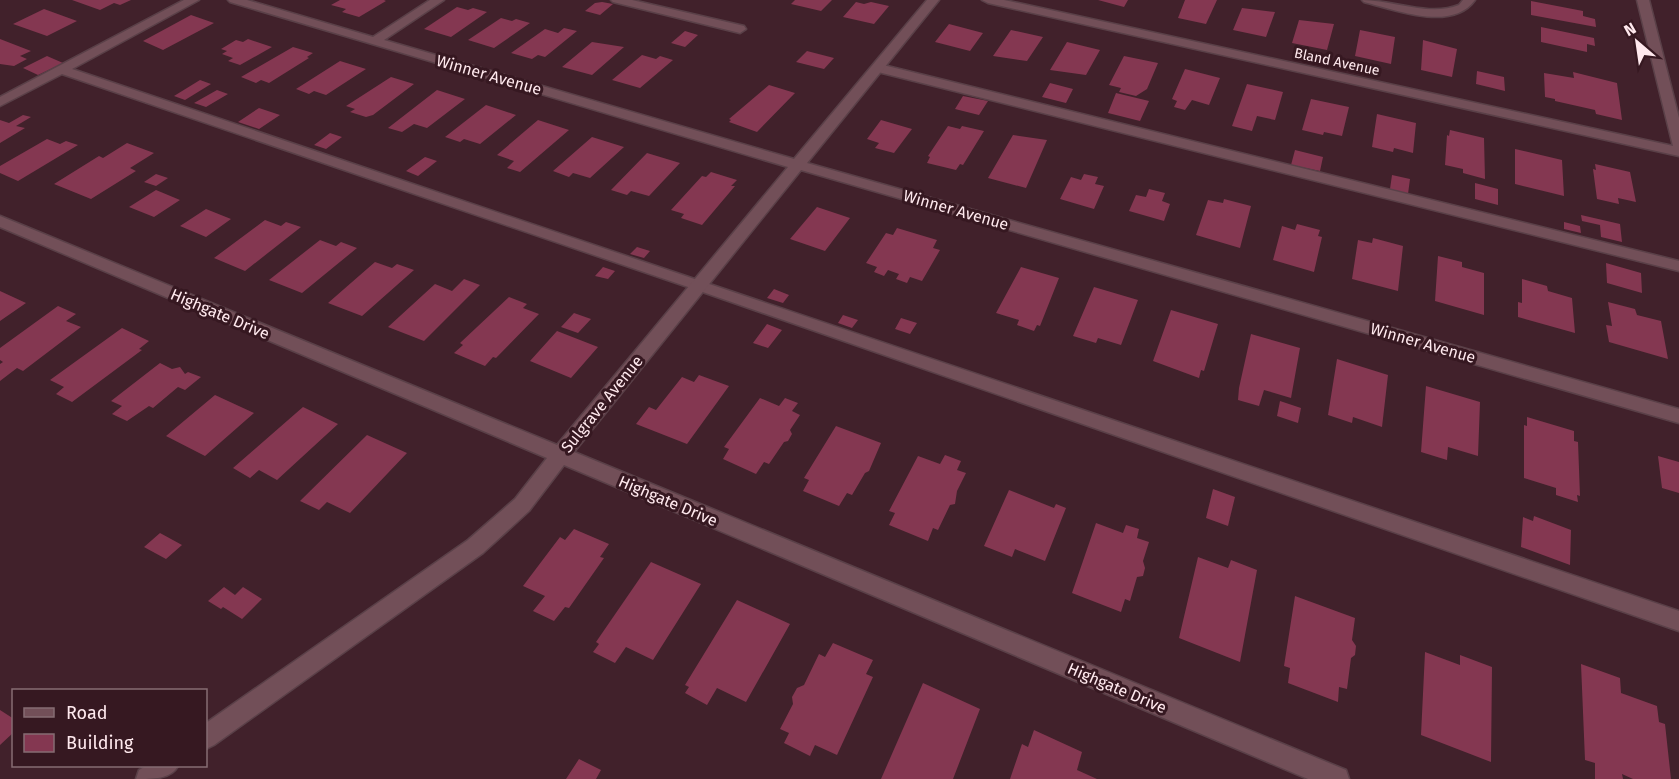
<svg xmlns="http://www.w3.org/2000/svg" width="1679" height="779" font-family="'Fira Sans',sans-serif">
  <style>
    .building { fill: #843751 }
    .lines { fill: none; stroke-linecap: round; stroke-linejoin: round }
    .service-casing { stroke: #5a4048; stroke-width: 3 }
    .minor-casing { stroke: #5a4048; stroke-width: 3 }
    .service { fill: #724f58; fill-rule: evenodd }
    .minor { fill: #724f58; fill-rule: evenodd }
    .labels { text-anchor: middle; dominant-baseline: central; stroke-width: 6; stroke-linejoin: round; paint-order: stroke }
    .far-street-label { font-size: 14px; fill: #ffe9ee; stroke: #361821 }
    .street-label { font-size: 16px; fill: #ffe9ee; stroke: #361821 }
  </style>
  <rect width="100%" height="100%" fill="#41212b"/>
  <path class="building" d="M72,0H131L120,5L114,3L100,10Z
    M340,0H384L386,1L359,17L342,12L346,9L331,5Z
    M795,0H832L821,11L791,4Z
    M1098,0H1128L1124,7Z
    M1185,0H1217L1206,24L1178,18Z
    M1531,1L1583,11V16L1595,19L1596,27L1531,15Z
    M602,2L613,4L600,15L585,11L595,3Z
    M856,2L864,4L871,2L889,6L874,24L843,17Z
    M457,7L468,10L473,8L487,12L451,37L424,29Z
    M1242,8L1275,12L1266,37L1233,30Z
    M44,9L77,21L47,36L13,24Z
    M191,15L214,23L163,50L143,41Z
    M501,18L512,21L516,19L530,23L494,48L468,40Z
    M1299,20L1334,24L1327,50L1292,43Z
    M949,24L983,33L970,51L935,42Z
    M1541,27L1594,38L1595,46L1587,44V52L1541,42Z
    M564,28L577,31L545,57L538,55L532,59L511,53L545,29L558,33Z
    M1011,30L1043,37L1027,61L993,56Z
    M1360,30L1395,37L1391,64L1355,56Z
    M685,31L698,35L685,47L671,43Z
    M0,39L31,51L20,56L27,59L14,66L0,64Z
    M248,39L272,47L240,65L228,61L233,58L222,54L227,51L221,49L236,40L243,42Z
    M1423,40L1457,49L1452,77L1421,70Z
    M592,42L624,47L592,75L562,67Z
    M1067,42L1100,50L1086,75L1050,70Z
    M293,47L313,53L307,57L309,58L269,83L261,80L256,83L241,77Z
    M807,51L834,58L824,69L796,62Z
    M642,55L656,59L660,56L673,60L640,88L612,80Z
    M47,56L63,63L38,75L23,68Z
    M1124,56L1158,63L1147,89L1136,96L1119,92L1121,88L1109,85Z
    M340,61L366,69L326,95L314,91L309,94L296,89Z
    M1185,69L1220,78L1209,105L1192,100L1185,110L1174,107L1177,101L1172,99Z
    M1477,71L1504,77L1505,91L1476,84Z
    M1573,72L1617,83L1622,120L1596,114L1595,110L1555,101V99L1545,97L1544,73L1574,78Z
    M391,77L414,84L373,115L366,117L350,112L355,109L346,106Z
    M200,80L211,84L185,100L174,96Z
    M1050,83L1073,89L1066,103L1042,97Z
    M1247,84L1283,92L1275,120L1257,116L1252,131L1232,126Z
    M769,85L795,93L757,132L729,122L731,120L729,119Z
    M217,90L228,94L206,107L194,103Z
    M437,90L465,99L427,128L414,124L402,132L388,128Z
    M1116,93L1149,101L1140,121L1108,113Z
    M963,96L988,101L979,115L955,109Z
    M1311,99L1349,107L1342,136L1324,132L1323,135L1302,130Z
    M486,105L516,115L480,144L464,139L460,142L445,137Z
    M259,108L280,115L259,129L238,122Z
    M1377,114L1416,123L1413,153L1394,148L1393,152L1372,147Z
    M23,115L31,117L16,126L25,128L0,143V120L9,123Z
    M538,120L569,130L520,172L507,168L514,161L497,155Z
    M881,120L912,129L894,153L875,148L879,143L867,139Z
    M948,126L960,129L962,126L984,131L963,165L960,164L956,170L927,163L930,157L928,156Z
    M1450,130L1484,138L1485,179L1463,173V169L1445,165L1447,135L1449,136Z
    M330,133L342,137L326,149L314,145Z
    M1013,135L1047,140L1026,188L988,178Z
    M592,137L624,147L590,178L573,173L569,177L553,171Z
    M47,139L60,144L66,141L78,145L18,181L0,173V166Z
    M127,143L154,153L130,168L136,171L91,199L54,184L99,156L103,158Z
    M1515,149L1562,160L1564,196L1515,184Z
    M1295,150L1323,157L1320,171L1291,165Z
    M647,153L680,163L649,196L631,191L627,195L611,190Z
    M425,157L437,161L418,176L406,171Z
    M1595,164L1630,172L1636,202L1618,198L1619,204L1597,199L1593,169L1596,170Z
    M711,172L737,180L731,186H735L702,225L681,218L684,214L671,210L702,176L706,177Z
    M156,174L168,178L156,186L144,182Z
    M1084,174L1098,177L1095,184L1104,186L1094,209L1060,199L1071,177L1081,180Z
    M1392,175L1410,179L1408,194L1390,189Z
    M1475,183L1498,189V205L1475,199Z
    M1149,189L1165,193L1162,201L1170,204L1164,221L1129,211L1136,195L1146,197Z
    M156,190L180,200L154,217L129,207Z
    M1224,199L1251,206L1240,248L1196,235L1208,200L1223,203Z
    M817,207L850,218L825,251L790,239Z
    M206,209L231,219L206,237L180,226Z
    M1581,215L1620,224L1622,242L1601,237L1600,225L1582,221Z
    M265,220L281,226L286,222L301,227L245,271L214,258Z
    M1564,222L1580,226L1581,233L1564,229Z
    M1297,224L1320,230L1318,236L1322,237L1314,272L1273,260L1282,226L1295,230Z
    M897,228L937,240L933,248L940,250L922,281L910,277L907,283L896,279L899,274L888,270L884,276L874,272L877,267L866,263L886,233L893,235Z
    M1373,238L1403,246L1398,291L1352,279L1358,240L1372,243Z
    M320,240L336,246L341,242L357,248L302,293L269,280Z
    M637,247L650,251L644,258L630,254Z
    M1438,256L1462,262V267L1484,273V315L1435,301Z
    M375,262L392,268L397,264L414,270L362,316L328,303Z
    M1606,263L1641,273L1642,293L1607,283Z
    M603,267L615,271L608,279L595,276Z
    M1021,267L1059,278L1040,326L1037,325L1034,331L1017,325L1019,320L996,313Z
    M464,279L480,285L424,341L388,327L435,284L452,291Z
    M1522,279L1547,286L1548,291L1572,298L1575,333L1518,317V302L1522,303Z
    M1094,287L1138,300L1121,345L1098,338L1096,343L1073,336Z
    M774,289L789,295L783,303L767,298Z
    M0,291L26,303L0,321Z
    M509,297L527,304L523,308L539,314L496,358L493,357L485,366L454,353L463,345L460,343Z
    M1608,302L1635,309L1637,315L1661,321L1668,359L1609,342L1606,325L1612,326Z
    M58,306L76,314L66,321L81,327L23,371L17,368L0,381V364L3,362L0,360V348Z
    M1171,310L1218,324L1204,371L1201,370L1199,378L1153,361Z
    M574,313L591,319L578,333L561,327Z
    M843,315L858,320L852,328L838,323Z
    M901,318L917,323L910,334L895,329Z
    M767,324L782,330L768,348L753,343Z
    M122,328L149,341L139,349L142,350L72,402L56,394L64,387L50,380Z
    M557,331L598,347L571,378L530,361Z
    M1251,334L1300,348L1291,398L1264,390L1259,406L1238,400L1239,388Z
    M1337,359L1388,375L1382,427L1353,417L1352,423L1328,415Z
    M160,363L172,369L180,367L185,374L188,372L201,377L185,390L178,387L153,408L149,406L127,421L112,414L122,406L111,401Z
    M699,375L729,386L687,444L636,424L649,407L656,410L682,377L694,382Z
    M1426,386L1480,402L1478,456L1448,447L1447,460L1421,452Z
    M215,395L254,413L205,456L166,436Z
    M760,398L779,406L785,398L798,403L792,411L800,415L790,430L792,434L788,441L784,442L769,464L764,462L756,474L723,459L729,449L724,447Z
    M1280,401L1301,408L1298,423L1277,416Z
    M303,407L338,424L277,480L259,470L250,478L233,468Z
    M1527,417L1574,431V441L1578,442L1580,496L1577,495L1578,502L1556,495V488L1524,478V425L1527,426Z
    M836,426L881,443L869,471L865,473L852,495L847,493L839,506L803,491L809,480L804,478Z
    M367,435L407,453L350,513L327,502L319,510L300,501Z
    M945,455L961,461L957,470L966,473L957,491L955,504L950,505L938,530L933,528L928,541L889,525L895,513L889,511L918,456L940,464Z
    M1658,456L1679,462V493L1662,488Z
    M1213,489L1235,497L1228,526L1206,518Z
    M1009,490L1054,508L1056,504L1066,508L1045,561L1015,549L1012,557L984,546Z
    M1534,516L1571,530L1570,565L1521,547L1523,517L1533,521Z
    M1096,523L1123,533L1126,525L1139,529L1137,538L1149,542L1143,561L1145,568L1143,576L1137,577L1130,601L1125,599L1121,612L1072,593Z
    M574,529L609,544L600,557L604,558L569,608L565,607L554,621L533,611L545,596L523,586L560,537L565,540Z
    M160,533L182,545L166,559L144,547Z
    M1198,557L1228,568L1231,560L1257,570L1240,662L1179,638Z
    M651,562L701,584L653,660L626,647L615,663L593,652L599,644L596,642Z
    M224,587L235,595L243,587L262,599L242,619L223,607L221,609L208,601Z
    M1295,596L1355,618L1352,640L1356,646L1355,655L1351,658L1347,689L1339,687L1338,702L1288,683L1290,668L1284,666Z
    M737,600L790,624L746,702L717,688L707,705L685,693L689,687L685,685Z
    M833,643L873,660L866,674L873,677L837,755L815,745L810,756L784,743L789,733L780,729L793,704L792,697L797,688L804,685L819,654L825,657Z
    M1425,652L1460,665V655L1492,667L1491,762L1421,735Z
    M1581,664L1620,678L1621,693L1657,706L1659,722L1665,724L1671,779H1633L1622,774L1623,779H1595V763L1585,760Z
    M923,683L980,709L953,779H881Z
    M0,710L14,719V732L0,745Z
    M1034,730L1082,752L1077,770L1097,779H1010L1022,744L1028,747Z
    M579,759L601,770L596,779H566Z"/>
  <g class="lines">
    <defs>
      <path id="service" d="M184,0H199L72,69L1679,611V631L694,289L62,74L0,106V97Z
        M611,0H632L744,26L746,29L740,33L613,2Z
        M1362,0C1393,0 1429,17 1459,5L1463,0H1475C1452,32 1396,10 1364,2Z
        M879,64L1679,261V271L874,71L873,68L874,65Z"/>
      <path id="minor" d="M228,0H247L373,37L430,0H444L384,40L794,159L927,0H939L807,163L1679,409V423L801,170L574,452L1346,770L1349,779H1308L564,465L529,511L483,553L214,745L206,749V723L468,540L515,499L547,458L0,227V216L557,445L788,167L230,2Z
        M982,0H1004L1673,146L1637,0H1649L1679,118V156L988,3Z
        M146,766H178C171,779 153,779 136,779L139,770Z"/>
    </defs>
    <use href="#service" class="service-casing"/>
    <use href="#minor" class="minor-casing"/>
    <use href="#service" class="service"/>
    <use href="#minor" class="minor"/>
  </g>
  <g class="labels">
    <g class="far-street-label">
      <text transform="translate(1337 62) rotate(12)">Bland Avenue</text>
    </g>
    <g class="street-label">
      <text transform="translate(489 75) rotate(16)">Winner Avenue</text>
      <text transform="translate(956 210) rotate(16)">Winner Avenue</text>
      <text transform="translate(220 314) rotate(23)">Highgate Drive</text>
      <text transform="translate(1423 343) rotate(16)">Winner Avenue</text>
      <text transform="translate(602 404) rotate(-51)">Sulgrave Avenue</text>
      <text transform="translate(668 501) rotate(23)">Highgate Drive</text>
      <text transform="translate(1117 688) rotate(23)">Highgate Drive</text>
    </g>
  </g>
  <rect x="12" y="689" width="195" height="78" fill="#361821" stroke="#866c73" stroke-width="1.5"/>
  <rect x="24" y="708" width="30" height="9" fill="#724f58" stroke="#866c73" stroke-width="1.5"/>
  <text x="66" y="719" font-size="18" fill="#ffe9ee">Road</text>
  <rect x="24" y="734" width="30" height="18" fill="#843751" stroke="#866c73" stroke-width="1.5"/>
  <text x="66" y="749" font-size="18" fill="#ffe9ee">Building</text>
  <g transform="translate(1637 42) rotate(331)" stroke="#361821" stroke-width="4.5" paint-order="stroke">
  <path d="M0-4.5L10 22L0 15L-10 22Z" fill="#ffe9ee"/>
  <text y="-9" font-size="16" font-weight="bold" text-anchor="middle" fill="#ffe9ee">N</text>
  </g>
</svg>
